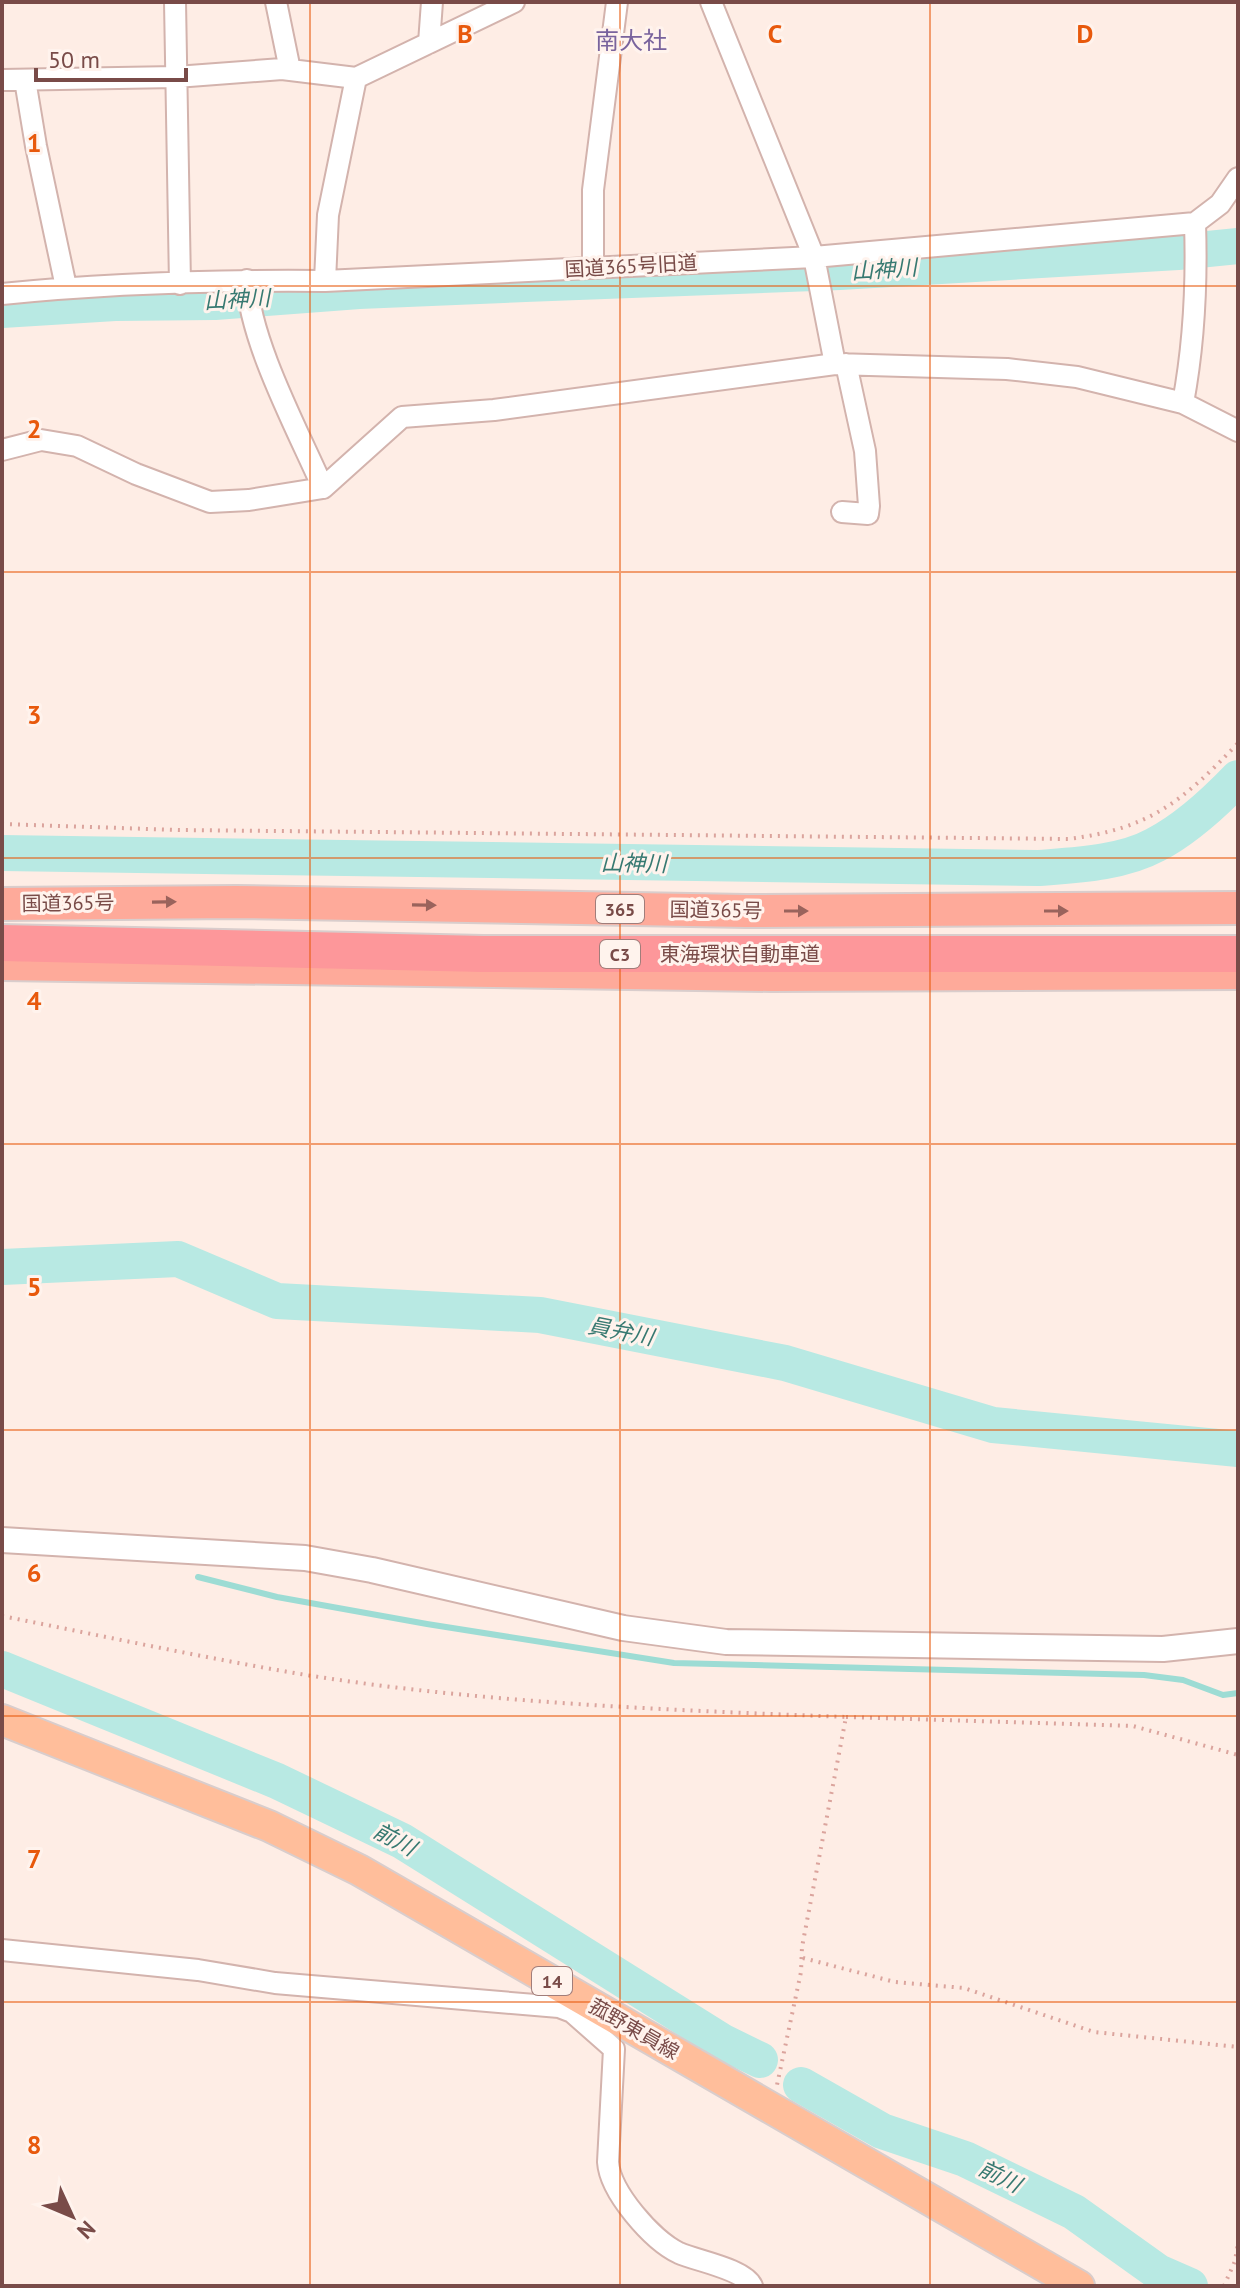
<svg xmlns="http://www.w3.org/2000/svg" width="1240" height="2288" font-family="'PT Sans','Noto Sans JP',sans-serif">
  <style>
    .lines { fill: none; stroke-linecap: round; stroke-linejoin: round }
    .stream { stroke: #9ddcd4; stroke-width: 6 }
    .river { stroke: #b8e9e3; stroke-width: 36 }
    .minor-casing { stroke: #d3b3ad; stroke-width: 24 }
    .tertiary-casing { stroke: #d3b3ad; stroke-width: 28 }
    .primary-casing { stroke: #d9cdcc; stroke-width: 34 }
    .trunk-casing { stroke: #d9cdcc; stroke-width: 36 }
    .motorway-casing { stroke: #d9cdcc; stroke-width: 40 }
    .path { stroke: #dba49d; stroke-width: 4; stroke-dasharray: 2 6; stroke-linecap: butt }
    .minor { stroke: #fff; stroke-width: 20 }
    .tertiary { stroke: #fff; stroke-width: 24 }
    .primary { stroke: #ffbe9b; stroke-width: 30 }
    .trunk { stroke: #feaa9a; stroke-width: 32 }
    .motorway { stroke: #fd979a; stroke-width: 36 }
    .oneway { fill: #9a635c }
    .grid { fill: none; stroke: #e8590c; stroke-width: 2; stroke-opacity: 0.55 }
    .labels { text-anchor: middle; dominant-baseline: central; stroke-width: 6; stroke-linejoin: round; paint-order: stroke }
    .shield { fill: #fff3ed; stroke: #a17d7a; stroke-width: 2 }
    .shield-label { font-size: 18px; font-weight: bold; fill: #794b48 }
    .street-label { font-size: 20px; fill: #794b48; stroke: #fff3ed }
    .water-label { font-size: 22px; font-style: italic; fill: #377971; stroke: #fff3ed }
    .quarter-label { font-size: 24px; fill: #79639d; stroke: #fff3ed }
    .grid-label { font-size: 26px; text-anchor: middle; font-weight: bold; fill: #e8590c; stroke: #fff3ed; stroke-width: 6; stroke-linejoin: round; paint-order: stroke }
  </style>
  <rect width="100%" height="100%" fill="#feede5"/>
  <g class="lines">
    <path class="stream" d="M198,1577L277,1597L427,1624L674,1663L1144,1675L1183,1680L1223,1695L1238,1693"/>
    <path class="river" d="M2,310L115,303L215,302L359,291L525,284L840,272L1178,252L1238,246
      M2,853L1039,868C1076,865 1122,863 1155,845C1186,829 1214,803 1238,778
      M2,1267L178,1259L277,1301L540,1315L785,1363L993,1425L1238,1449
      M2,1669L277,1781L402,1841L723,2042L760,2060
      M801,2085L882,2131L965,2159L1074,2212L1158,2272L1190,2286"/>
    <defs>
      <path id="minor" d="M175,2L180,284
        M276,2L290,70
        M711,2L814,257L835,364
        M429,43L432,2
        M2,80L176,77L282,69L356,78
        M25,80L36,146L66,287
        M593,268V190L617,2
        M247,280C249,340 298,431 323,488
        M325,281L328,215L356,78L514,2
        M2,294C109,283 218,280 325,281L814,257L1195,223L1220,204L1238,178
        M1183,403C1194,344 1197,283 1195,223
        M2,450L41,440L77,446L136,474L210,502L249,500L323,488L402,417L494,410L835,364L1007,369L1077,377L1183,403L1238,431
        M842,512L868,514L869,506L865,451L846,364
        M2,1950L198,1970L275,1983L559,2007L572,2012
        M578,2000L572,2012L614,2049L608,2162C610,2192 652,2240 679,2253C697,2261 744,2269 752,2286"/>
      <path id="tertiary" d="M2,1540L305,1558L372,1570L623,1628L726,1642L1163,1649L1238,1641"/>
      <path id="primary" d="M2,1720L269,1826L359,1870L1079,2286"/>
      <path id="trunk" d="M2,904L236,902L746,911L1238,908
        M2,964L771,975L1238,973"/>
      <path id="motorway" d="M2,943L483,954H1238"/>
    </defs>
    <use href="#minor" class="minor-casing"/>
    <use href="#tertiary" class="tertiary-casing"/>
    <use href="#primary" class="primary-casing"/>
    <use href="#trunk" class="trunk-casing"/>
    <use href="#motorway" class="motorway-casing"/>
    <path class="path" d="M2,824L179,830L1068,839C1150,829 1183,801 1238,743
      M2,1616C103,1636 205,1658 306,1675C483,1703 667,1710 846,1717L802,1947L801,1972L777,2085
      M846,1717L1133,1726L1238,1755
      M803,1958L895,1982L964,1988L1094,2032L1238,2047
      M1224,2286L1235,2261L1238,2243"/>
    <use href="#minor" class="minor"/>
    <use href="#tertiary" class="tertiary"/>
    <use href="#primary" class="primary"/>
    <use href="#trunk" class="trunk"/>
    <use href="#motorway" class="motorway"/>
  </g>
  <defs><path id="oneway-solid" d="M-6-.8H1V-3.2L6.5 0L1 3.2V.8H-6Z" transform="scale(2)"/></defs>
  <g class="oneway">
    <use href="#oneway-solid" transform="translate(164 902) rotate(-1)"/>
    <use href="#oneway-solid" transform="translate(424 905) rotate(1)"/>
    <use href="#oneway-solid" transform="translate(796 911)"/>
    <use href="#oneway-solid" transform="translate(1056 911)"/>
  </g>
  <path class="grid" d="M310,2V2286M620,2V2286M930,2V2286M2,286H1238M2,572H1238M2,858H1238M2,1144H1238M2,1430H1238M2,1716H1238M2,2002H1238"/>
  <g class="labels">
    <g class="shield">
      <rect x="596" y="895" width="48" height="28" rx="6"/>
      <rect x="600" y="940" width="40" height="28" rx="6"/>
      <rect x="532" y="1967" width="40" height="28" rx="6"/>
    </g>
    <g class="shield-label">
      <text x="620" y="909">365</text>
      <text x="620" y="954">C3</text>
      <text x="552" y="1981">14</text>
    </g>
    <g class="street-label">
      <text transform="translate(631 266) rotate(-3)">国道365号旧道</text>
      <text transform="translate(68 903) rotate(-1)">国道365号</text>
      <text transform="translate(716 910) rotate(1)">国道365号</text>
      <text x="740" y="954">東海環状自動車道</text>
      <text transform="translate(634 2029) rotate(30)">菰野東員線</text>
    </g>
    <g class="water-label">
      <text transform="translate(884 269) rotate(-4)">山神川</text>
      <text transform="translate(237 299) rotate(-3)">山神川</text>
      <text transform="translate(634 863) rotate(1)">山神川</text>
      <text transform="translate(621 1331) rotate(11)">員弁川</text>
      <text transform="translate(395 1839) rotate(28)">前川</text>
      <text transform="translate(1000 2176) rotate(26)">前川</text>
    </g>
    <g class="quarter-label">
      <text x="631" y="40">南大社</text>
    </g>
  </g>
  <g class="grid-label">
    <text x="465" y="43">B</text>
    <text x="775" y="43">C</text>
    <text x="1085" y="43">D</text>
    <text x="34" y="152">1</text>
    <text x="34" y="438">2</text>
    <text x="34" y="724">3</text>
    <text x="34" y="1010">4</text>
    <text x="34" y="1296">5</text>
    <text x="34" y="1582">6</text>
    <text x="34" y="1868">7</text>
    <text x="34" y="2154">8</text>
  </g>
  <rect width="1240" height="2288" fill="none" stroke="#794b48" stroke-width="8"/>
  <g transform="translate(72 2216) rotate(134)" stroke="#fff3ed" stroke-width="6" paint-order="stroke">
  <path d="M0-6L14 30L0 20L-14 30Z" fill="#794b48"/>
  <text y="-12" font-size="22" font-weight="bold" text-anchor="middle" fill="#794b48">N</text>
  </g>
  <path d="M36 68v12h150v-12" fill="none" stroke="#794b48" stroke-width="4"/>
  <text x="48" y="68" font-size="24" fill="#794b48" stroke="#fff3ed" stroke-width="6" paint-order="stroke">50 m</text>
</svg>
